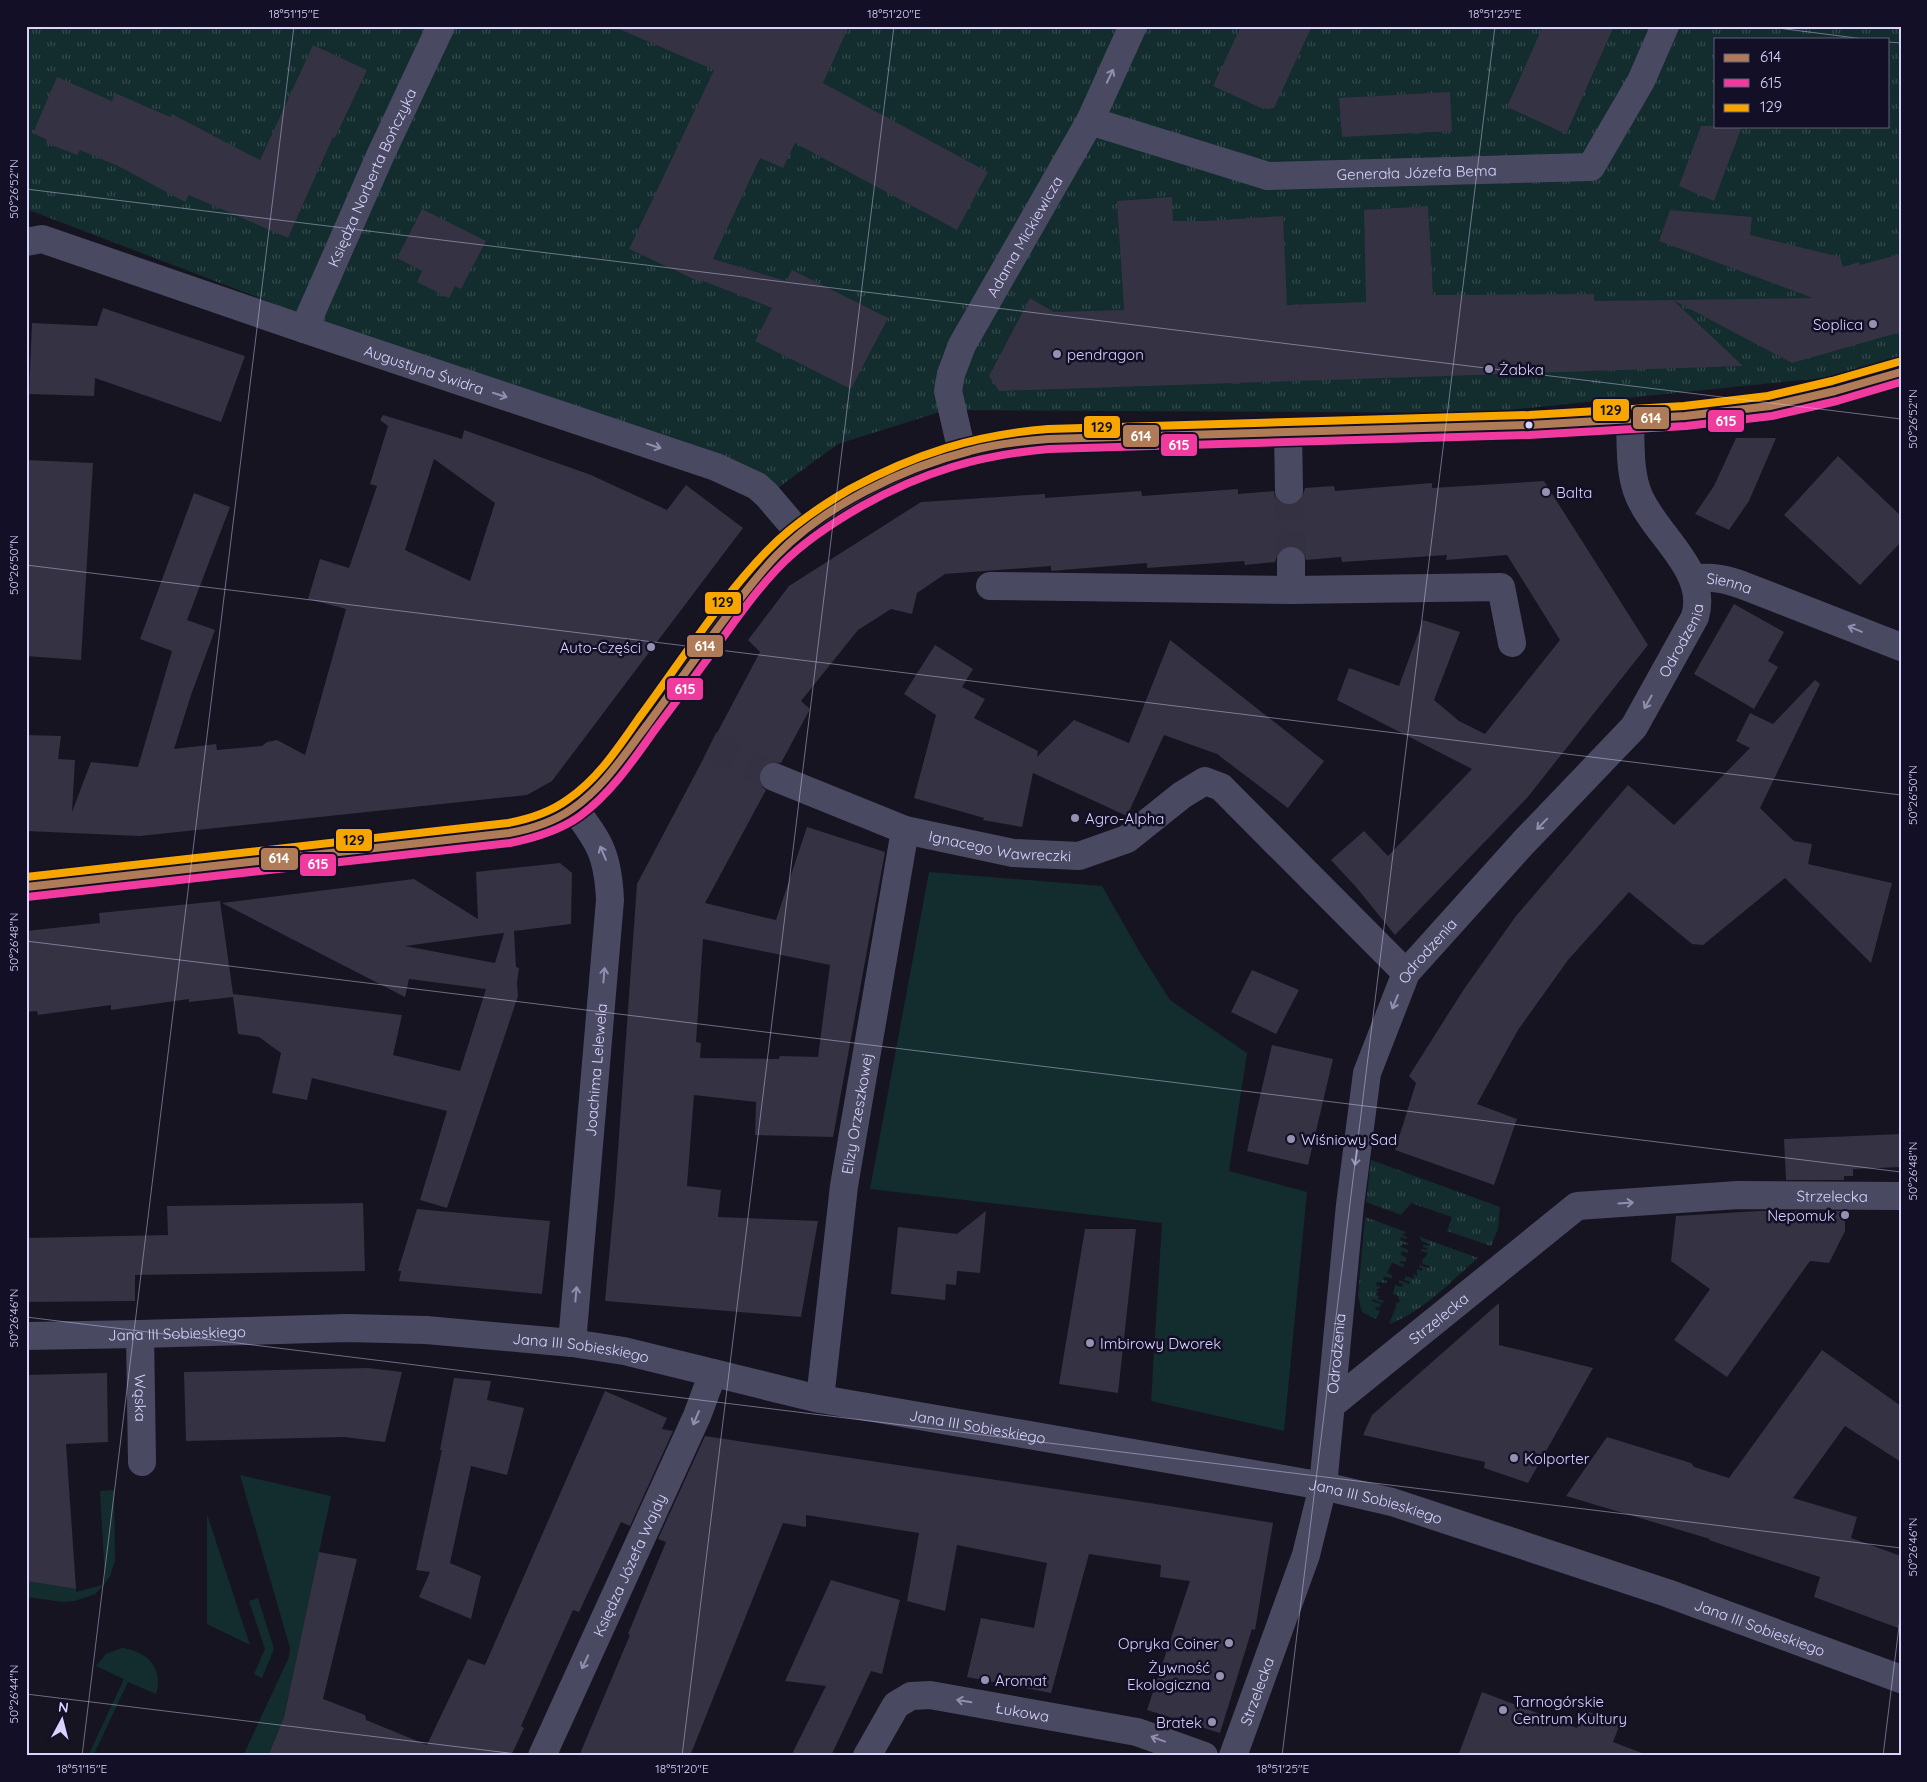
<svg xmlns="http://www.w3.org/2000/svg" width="1927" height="1782" font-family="Quicksand,sans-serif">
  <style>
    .grass { fill: #132c2d }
    .park { fill: url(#park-tufts); fill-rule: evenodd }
    .building { fill: #343243; fill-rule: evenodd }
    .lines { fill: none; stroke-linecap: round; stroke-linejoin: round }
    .minor-tunnel { stroke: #333142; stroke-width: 28; stroke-dasharray: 28 14; stroke-linecap: butt }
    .minor { stroke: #4a4962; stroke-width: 28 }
    .bus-1-casing { stroke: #130f26; stroke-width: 11 }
    .bus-2-casing { stroke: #130f26; stroke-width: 11 }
    .bus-3-casing { stroke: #130f26; stroke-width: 11 }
    .bus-1 { stroke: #b07c57; stroke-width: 8 }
    .bus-2 { stroke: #f13a9d; stroke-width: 8 }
    .bus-3 { stroke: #f7a600; stroke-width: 8 }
    .oneway { stroke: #928eb0 }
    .ticks { fill: none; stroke: #d9d4ff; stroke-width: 1; stroke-opacity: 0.45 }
    .poi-dot { fill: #9591b1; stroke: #130f26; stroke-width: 2 }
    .bus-dot { fill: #d9d4ff; stroke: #130f26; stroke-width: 2 }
    .labels { text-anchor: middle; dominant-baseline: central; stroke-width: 5; stroke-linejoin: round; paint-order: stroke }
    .street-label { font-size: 15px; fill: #d9d4ff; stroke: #130f26 }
    .poi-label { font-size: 15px; fill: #d9d4ff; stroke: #130f26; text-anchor: start }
    .line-badge { stroke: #130f26; stroke-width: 2 }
    .badge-label { font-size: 14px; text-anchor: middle; font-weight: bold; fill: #fff }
    .pale-badge-label { font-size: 14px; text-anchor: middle; font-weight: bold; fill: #111 }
    .neatline { fill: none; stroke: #d9d4ff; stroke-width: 2 }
    .ticks-label { font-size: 12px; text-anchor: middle; fill: #d9d4ff }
  </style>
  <defs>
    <pattern id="park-tufts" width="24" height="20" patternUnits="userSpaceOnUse" patternTransform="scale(1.25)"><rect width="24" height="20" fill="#132c2d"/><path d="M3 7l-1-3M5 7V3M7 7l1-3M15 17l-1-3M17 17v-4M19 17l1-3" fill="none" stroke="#354a4c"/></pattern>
  </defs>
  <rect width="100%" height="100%" fill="#161421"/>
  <path class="grass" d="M929,872L1102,886L1139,951L1170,1000L1247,1053L1229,1171L1307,1192L1284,1431L1151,1401L1162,1223L870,1189Z
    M240,1475L331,1496L284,1717L268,1756H243L289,1657L290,1648Z
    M114,1490L115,1561L110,1576L103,1586L95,1594L75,1601L63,1602L26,1597V1581L76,1589V1592L102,1585L105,1578L100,1491Z
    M207,1514L250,1645L207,1624Z
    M258,1598L274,1649L262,1678L254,1674L265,1649L249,1601Z
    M122,1648C147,1651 164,1668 156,1694L128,1682L93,1756H88L124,1679L96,1666L106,1654Z"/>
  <path class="park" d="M26,26H1901V364L1881,372L1479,413L946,410L838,444L771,493L26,209ZM1716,39H1888V126H1716Z
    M1371,1160L1500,1207L1498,1229L1491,1246L1447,1231L1452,1217L1411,1203L1401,1215L1366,1202Z
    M1365,1217L1406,1232L1402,1235L1407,1237L1406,1239L1401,1237L1400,1240L1408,1243V1245L1403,1244L1400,1246L1408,1250V1253L1402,1251L1401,1255L1407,1258L1405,1262L1400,1261V1263L1404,1264L1403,1267L1392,1263L1387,1273L1392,1275V1278L1384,1277L1383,1280L1387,1281L1386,1283L1377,1282L1376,1285L1381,1287L1376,1290L1380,1292H1377L1376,1295L1379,1296L1378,1299L1384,1301L1382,1303L1373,1299L1372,1301L1381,1304L1379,1308L1376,1307L1375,1309L1380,1311L1376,1319L1362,1312L1358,1296Z
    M1420,1237L1478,1258C1451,1281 1423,1312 1389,1324L1396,1307V1302L1399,1303L1400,1300L1398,1299L1399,1296L1393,1294L1395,1285L1402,1287L1403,1284L1399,1283V1280L1409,1284L1410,1282L1404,1280L1406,1276L1414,1279L1413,1274L1417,1276V1269L1422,1271V1268L1419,1267V1265L1429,1268V1266L1423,1264L1422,1261L1428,1253L1421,1251L1422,1249L1427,1250V1248L1423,1247V1245L1429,1246L1430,1244L1421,1241Z"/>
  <path class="building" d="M612,26H849L823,83L988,172L957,230L795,143L783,168L760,158L713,259L786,281L792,270L888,318L851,389L755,341L772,308L703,281L702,283L629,249L714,70Z
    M1241,26H1312L1274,108H1261L1213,86Z
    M1543,26H1614L1566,134L1507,107Z
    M313,45L367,70L335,138L333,137L288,238L189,195L185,202L118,166L80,150L77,155L46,143L47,140L33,133L57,77L112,101L115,93L170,117L172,114L260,160Z
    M1450,92L1452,131L1342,137L1339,98Z
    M1701,126H1742L1714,201L1679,186Z
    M1172,197L1173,221H1204L1283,216L1287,305L1366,302L1364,210L1428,206L1433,295L1594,294V301L1673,300L1743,366L999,391L989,376L1030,298L1054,312L1124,310L1117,201Z
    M422,209L486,241L461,289L455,286L449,298L417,282L422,271L397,258Z
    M1670,210L1752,217L1750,235L1840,257L1843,267L1859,262L1860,265L1901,254V332L1792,363L1673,300L1813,298L1659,241Z
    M103,308L245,356L221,422L95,378L94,396L29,394L32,323L97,326Z
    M383,415L462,439L464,430L591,475L667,510L686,485L743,528L552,781L527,795L140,836L26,831V735L61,736L58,759L75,760L72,812L91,762L138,767L172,651L140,639L194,493L230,507L187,620L215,630L191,695L174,749L216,744L217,750L262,746L267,742L277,740L305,755L346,609L308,599L320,559L349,568L377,486L370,484L388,426L380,420ZM434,459L495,503L470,581L405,550Z
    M1736,438H1776L1749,501L1729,530L1695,514L1714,486Z
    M1838,456L1901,516V542L1860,585L1784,515Z
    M26,460L93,463L81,660L26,656Z
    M1544,481L1648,645L1527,798L1395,935L1356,887L1331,860L1364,831L1388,856L1472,769L1337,700L1349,668L1399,686L1423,620L1460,632L1434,700L1459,721L1485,734L1560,640L1507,555L1446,560L1447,555L1342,562L1341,557L1306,560L1304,553L1299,548L1291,545L1284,547L1278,553L1275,562L1245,565L1244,561L1147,568V563L1051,571V566L945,574L917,593L912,614L891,609L858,630L801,701L810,709L781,763L771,762L764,765L760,771L759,780L761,786L766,790L705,903L776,920L807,827L885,852L833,1137L755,1135L756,1102L694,1095L687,1186L721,1190L718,1217L818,1221L801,1317L605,1301L615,1192L637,884L760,652L748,640L789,586L921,502L1045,494V498L1141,491L1142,496L1238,489V494L1274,491L1275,498L1281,503L1290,506L1297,504L1302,498L1305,488L1334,486L1335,491L1432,483V488ZM703,939L830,965L818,1057L780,1056L779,1059L700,1058L701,1043L696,1042Z
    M1734,604L1784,632L1768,661L1778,667L1754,709L1694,674Z
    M1170,640L1324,761L1288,808L1217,754L1164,735L1127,816L1033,773L1022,827L983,820L984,818L914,798L936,715L904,694L935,645L973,669L962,687L985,699L974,718L1038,751L1037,757L1074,720L1129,743Z
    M1815,680L1820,684L1760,808L1794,841L1812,844L1808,864L1892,883L1871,963L1785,878L1703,945L1692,944L1629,892L1568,960L1518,1030L1477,1104L1517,1119L1494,1185L1395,1150L1416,1083L1409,1076L1464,989L1516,916L1628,785L1674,825L1750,748L1736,741L1750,713L1773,724Z
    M560,863L572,873L571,924L514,931L516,967L519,968L517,983L518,996L447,1208L420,1200L447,1111L312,1078L307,1100L272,1093L281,1053L259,1037L238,1034L233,997L189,1002V999L111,1010V1005L38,1015L37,1011L26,1012V931L100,923L99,913L220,901L233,994L402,1015L393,1055L460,1071L486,989L409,979L405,997L222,903L414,879L478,919L476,872ZM504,933L495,963L405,946L479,936Z
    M1252,970L1299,990L1276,1034L1231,1012Z
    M1272,1045L1333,1059L1308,1165L1247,1151Z
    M1901,1134V1167L1853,1169V1176H1844V1180H1786L1784,1139Z
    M363,1203L365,1271L135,1275V1301L26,1302V1238L168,1235L167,1206Z
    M417,1209L550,1221L542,1294L399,1281L401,1271H398Z
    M986,1211L980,1273L957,1271L956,1285L946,1284L945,1300L891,1294L898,1227L957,1234Z
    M1759,1211H1845V1231L1829,1263L1810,1261L1727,1377L1674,1340L1710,1289L1671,1261L1676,1216Z
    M1085,1229H1136L1118,1393L1059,1384Z
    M1499,1303V1345L1593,1368L1528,1483L1484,1468L1485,1462L1363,1435L1372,1415Z
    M1822,1350L1901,1406V1462L1845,1426L1793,1498L1857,1517L1851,1538L1901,1556V1629L1814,1597L1820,1577L1709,1540L1710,1539L1566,1496L1607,1437L1691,1463L1694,1467L1729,1478Z
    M368,1368L402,1372L385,1442L344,1437L186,1441L184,1372Z
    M107,1373L108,1442L66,1444L76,1589L26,1581V1375Z
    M454,1378L491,1381L487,1400L524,1408L507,1475L471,1466L450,1563L481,1576L471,1619L419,1597L430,1572L416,1570L442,1450H440Z
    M605,1391L667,1418L662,1429L673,1431L630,1526L621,1522L579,1612L573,1610L521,1726L524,1728L511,1756H268L284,1717L319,1552L357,1559L323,1699L365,1715L366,1720L427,1745L468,1659L485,1665Z
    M705,1436L1169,1506L1273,1523L1255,1630L1252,1629L1220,1733L1147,1710L1190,1581L1160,1577L1161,1565L1089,1554L1051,1693L967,1677L981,1618L1034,1628L1047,1563L957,1545L945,1611L907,1601L919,1533L806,1515V1527L783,1523L690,1756H579L630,1635L628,1634L666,1542L658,1539Z
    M831,1580L900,1600L882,1674L871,1671L831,1756H791L826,1686L785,1681Z
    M1482,1692L1577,1728L1584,1710L1620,1724L1613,1742L1642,1753V1756H1458Z"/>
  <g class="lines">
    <path class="minor-tunnel" d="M1289,490L1291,561
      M710,745L774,777"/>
    <g class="minor">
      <path id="s1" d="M1090,121L1268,176L1591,167L1641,81L1665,26"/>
      <path id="s2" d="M26,242L42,239L304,329L716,467L757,486L767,495L801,535"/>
      <path id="s3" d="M304,329L380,156L441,26"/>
      <path d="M1288,432L1289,490"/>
      <path id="s4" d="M962,452L948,391L951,374L962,345L1090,121L1133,26"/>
      <path id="s5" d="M1694,579C1711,576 1725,579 1742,585L1901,647"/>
      <path d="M990,586L1291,590V561"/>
      <path d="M1291,590L1501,587L1512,643"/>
      <path id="s6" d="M774,777L905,830L1013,853L1079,856L1127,839L1182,795L1205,781L1221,787L1406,973"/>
      <path d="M26,887L509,833C550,827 576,810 605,781C639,736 672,690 706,644C728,614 750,583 776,556C798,534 825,515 852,500C917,462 973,444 1048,439L1529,425L1685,416L1770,406L1835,391L1901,372"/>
      <path id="s7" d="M140,1334L142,1462"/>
      <path id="s8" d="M26,1336L140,1334L347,1328L426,1330L572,1343L624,1351L815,1398L1323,1486L1392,1502L1667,1593L1901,1679"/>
      <path id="s9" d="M572,1343L610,900C608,855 600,843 574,808"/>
      <path id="s10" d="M820,1399L844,1186L905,830"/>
      <path id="s11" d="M1331,1405L1577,1206L1738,1195L1901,1196"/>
      <path id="s12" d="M542,1756L697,1416L713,1373"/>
      <path id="s13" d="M867,1756L896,1705L911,1696L930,1695L1137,1732L1204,1756"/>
      <path id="s14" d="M1233,1756L1306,1555L1323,1486L1350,1205L1367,1073L1406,973L1523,843L1634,727L1695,617C1709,571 1656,536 1639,496C1629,473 1631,445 1630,420"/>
    </g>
    <defs>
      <path id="bus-1" d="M26,887L509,833C532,829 553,822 572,809C604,787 624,755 647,725C669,695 690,666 712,636C732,609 752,581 776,556C824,506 902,468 970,451C995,444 1022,441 1048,439L1529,425L1685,416L1770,406L1835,391L1901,372"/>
      <path id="bus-2" d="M27,897L510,843C535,838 559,831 580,816C611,793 632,762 654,731C676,702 698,672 719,643C739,615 759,587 783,563C806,540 834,522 862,506C923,472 979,455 1049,449L1529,435L1686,426L1772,416L1837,401L1901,382"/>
      <path id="bus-3" d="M26,877L508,823C529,819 549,813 567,800C598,779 618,748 639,718C680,663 720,599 768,550C792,525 821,506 850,489C915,454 974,435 1048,429L1529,415L1684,406L1768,396L1832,381L1898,362"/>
    </defs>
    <use href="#bus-1" class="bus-1-casing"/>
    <use href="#bus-2" class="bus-2-casing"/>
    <use href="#bus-3" class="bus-3-casing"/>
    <use href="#bus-1" class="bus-1"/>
    <use href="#bus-2" class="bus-2"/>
    <use href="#bus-3" class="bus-3"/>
  </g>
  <defs><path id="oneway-shaft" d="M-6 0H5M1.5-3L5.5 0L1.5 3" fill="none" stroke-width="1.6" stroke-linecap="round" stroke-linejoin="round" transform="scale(1.25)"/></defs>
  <g class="oneway">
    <use href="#oneway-shaft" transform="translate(1110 76) rotate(-65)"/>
    <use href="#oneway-shaft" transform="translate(500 395) rotate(18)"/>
    <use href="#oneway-shaft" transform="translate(654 446) rotate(18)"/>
    <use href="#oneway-shaft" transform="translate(1855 629) rotate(-158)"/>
    <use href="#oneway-shaft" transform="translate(1648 702) rotate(119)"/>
    <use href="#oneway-shaft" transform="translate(1542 824) rotate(134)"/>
    <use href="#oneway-shaft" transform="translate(603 853) rotate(-113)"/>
    <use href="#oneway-shaft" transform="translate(604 975) rotate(-85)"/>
    <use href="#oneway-shaft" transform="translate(1395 1002) rotate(112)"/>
    <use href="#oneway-shaft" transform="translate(1356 1158) rotate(98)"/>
    <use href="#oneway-shaft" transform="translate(1626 1203) rotate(-4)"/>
    <use href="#oneway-shaft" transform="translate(576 1294) rotate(-85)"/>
    <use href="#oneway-shaft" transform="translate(696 1418) rotate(113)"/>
    <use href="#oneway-shaft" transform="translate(585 1662) rotate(115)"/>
    <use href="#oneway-shaft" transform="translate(964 1701) rotate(-170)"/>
    <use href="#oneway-shaft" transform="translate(1158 1739) rotate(-160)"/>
  </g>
  <path class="ticks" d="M1762,26L1864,39M1888,42L1901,43M26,189L1901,419M26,565L1901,795M26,941L1901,1172M26,1317L1901,1548M26,1694L533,1756M82,1756L294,26M682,1756L894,26M1282,1756L1495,26M1883,1756L1901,1610"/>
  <g class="poi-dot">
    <circle cx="1873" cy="324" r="5"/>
    <circle cx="1057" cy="354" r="5"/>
    <circle cx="1489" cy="369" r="5"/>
    <circle cx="1546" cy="492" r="5"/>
    <circle cx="651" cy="647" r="5"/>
    <circle cx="1075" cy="818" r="5"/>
    <circle cx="1291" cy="1139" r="5"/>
    <circle cx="1845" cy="1215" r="5"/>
    <circle cx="1090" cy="1343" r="5"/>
    <circle cx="1514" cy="1458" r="5"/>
    <circle cx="1229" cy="1643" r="5"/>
    <circle cx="1220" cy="1676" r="5"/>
    <circle cx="985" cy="1680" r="5"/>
    <circle cx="1503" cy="1710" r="5"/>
    <circle cx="1212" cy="1722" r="5"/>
  </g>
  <circle class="bus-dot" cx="1529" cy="425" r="4.5"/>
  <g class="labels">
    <g class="street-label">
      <text stroke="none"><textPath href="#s1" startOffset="335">Generała Józefa Bema</textPath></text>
      <text stroke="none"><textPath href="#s3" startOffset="166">Księdza Norberta Bończyka</textPath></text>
      <text stroke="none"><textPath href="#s4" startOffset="236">Adama Mickiewicza</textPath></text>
      <text stroke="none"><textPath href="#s2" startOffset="420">Augustyna Świdra</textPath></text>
      <text stroke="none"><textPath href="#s5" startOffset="36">Sienna</textPath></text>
      <text stroke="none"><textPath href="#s14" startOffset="1242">Odrodzenia</textPath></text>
      <text stroke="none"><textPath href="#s6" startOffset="238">Ignacego Wawreczki</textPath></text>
      <text stroke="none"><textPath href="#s14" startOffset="838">Odrodzenia</textPath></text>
      <text stroke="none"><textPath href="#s9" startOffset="274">Joachima Lelewela</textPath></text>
      <text stroke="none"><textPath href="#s10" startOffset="288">Elizy Orzeszkowej</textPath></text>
      <text stroke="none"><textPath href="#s11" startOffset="572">Strzelecka</textPath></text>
      <text stroke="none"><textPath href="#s11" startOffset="138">Strzelecka</textPath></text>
      <text stroke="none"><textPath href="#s8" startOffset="151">Jana III Sobieskiego</textPath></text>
      <text stroke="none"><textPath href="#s8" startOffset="556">Jana III Sobieskiego</textPath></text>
      <text stroke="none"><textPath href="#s14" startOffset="418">Odrodzenia</textPath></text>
      <text stroke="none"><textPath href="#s7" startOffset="64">Wąska</textPath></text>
      <text stroke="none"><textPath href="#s8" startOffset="961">Jana III Sobieskiego</textPath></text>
      <text stroke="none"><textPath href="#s8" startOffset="1366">Jana III Sobieskiego</textPath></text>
      <text stroke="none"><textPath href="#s12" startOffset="210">Księdza Józefa Wajdy</textPath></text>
      <text stroke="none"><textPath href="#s8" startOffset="1771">Jana III Sobieskiego</textPath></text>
      <text stroke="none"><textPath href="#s14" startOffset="69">Strzelecka</textPath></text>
      <text stroke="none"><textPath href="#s13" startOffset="189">Łukowa</textPath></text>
    </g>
    <g class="poi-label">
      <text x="1863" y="324" text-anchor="end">Soplica</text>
      <text x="1067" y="354">pendragon</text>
      <text x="1499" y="369">Żabka</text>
      <text x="1556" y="492">Balta</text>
      <text x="641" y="647" text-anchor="end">Auto-Części</text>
      <text x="1085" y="818">Agro-Alpha</text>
      <text x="1301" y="1139">Wiśniowy Sad</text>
      <text x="1835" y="1215" text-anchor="end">Nepomuk</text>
      <text x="1100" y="1343">Imbirowy Dworek</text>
      <text x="1524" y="1458">Kolporter</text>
      <text x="1219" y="1643" text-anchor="end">Opryka Coiner</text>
      <text x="1210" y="1667" text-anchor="end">Żywność<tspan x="1210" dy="17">Ekologiczna</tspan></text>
      <text x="995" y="1680">Aromat</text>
      <text x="1513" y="1701">Tarnogórskie<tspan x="1513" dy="17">Centrum Kultury</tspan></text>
      <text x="1202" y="1722" text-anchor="end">Bratek</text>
    </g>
  </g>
  <g class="line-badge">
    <rect x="1592" y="398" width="38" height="24" rx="5" fill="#f7a600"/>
    <rect x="1632" y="406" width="38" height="24" rx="5" fill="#b07c57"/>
    <rect x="1707" y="409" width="38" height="24" rx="5" fill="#f13a9d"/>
    <rect x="1083" y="415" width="38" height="24" rx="5" fill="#f7a600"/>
    <rect x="1122" y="424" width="38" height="24" rx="5" fill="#b07c57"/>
    <rect x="1160" y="433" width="38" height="24" rx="5" fill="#f13a9d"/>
    <rect x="704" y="591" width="38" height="24" rx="5" fill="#f7a600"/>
    <rect x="686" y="634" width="38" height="24" rx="5" fill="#b07c57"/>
    <rect x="666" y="677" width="38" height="24" rx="5" fill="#f13a9d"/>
    <rect x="335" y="828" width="38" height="24" rx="5" fill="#f7a600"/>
    <rect x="260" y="847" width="39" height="24" rx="5" fill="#b07c57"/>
    <rect x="299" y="853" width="38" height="24" rx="5" fill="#f13a9d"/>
  </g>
  <g class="badge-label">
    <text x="1651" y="423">614</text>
    <text x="1726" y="426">615</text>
    <text x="1141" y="441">614</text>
    <text x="1179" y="450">615</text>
    <text x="705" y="651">614</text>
    <text x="685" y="694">615</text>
    <text x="279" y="863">614</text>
    <text x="318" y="869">615</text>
  </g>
  <g class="pale-badge-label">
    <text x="1611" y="415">129</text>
    <text x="1102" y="432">129</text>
    <text x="723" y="607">129</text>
    <text x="354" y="845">129</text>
  </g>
  <rect width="1927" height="1782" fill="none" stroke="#130f26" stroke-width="55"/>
  <rect x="1714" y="38" width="175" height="90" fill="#130f26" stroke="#625e7d"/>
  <rect x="1724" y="54" width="25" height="8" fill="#b07c57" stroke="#625e7d"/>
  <text x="1760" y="62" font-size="15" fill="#d9d4ff">614</text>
  <rect x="1724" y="79" width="25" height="8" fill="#f13a9d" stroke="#625e7d"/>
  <text x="1760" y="88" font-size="15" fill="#d9d4ff">615</text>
  <rect x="1724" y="104" width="25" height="8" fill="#f7a600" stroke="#625e7d"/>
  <text x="1760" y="112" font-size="15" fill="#d9d4ff">129</text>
  <g transform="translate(62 1720) rotate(7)" stroke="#130f26" stroke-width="4" paint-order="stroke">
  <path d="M0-4L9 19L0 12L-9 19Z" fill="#d9d4ff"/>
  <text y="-8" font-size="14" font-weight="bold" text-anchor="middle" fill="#d9d4ff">N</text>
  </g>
  <rect x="28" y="28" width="1872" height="1726" class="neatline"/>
  <g class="ticks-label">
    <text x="294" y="18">18°51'15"E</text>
    <text x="894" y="18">18°51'20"E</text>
    <text x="1495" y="18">18°51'25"E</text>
    <text transform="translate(14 189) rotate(-90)" y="4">50°26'52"N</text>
    <text transform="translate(1913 419) rotate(-90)" y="4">50°26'52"N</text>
    <text transform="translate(14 565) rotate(-90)" y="4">50°26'50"N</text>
    <text transform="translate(1913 795) rotate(-90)" y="4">50°26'50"N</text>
    <text transform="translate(14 942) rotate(-90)" y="4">50°26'48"N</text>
    <text transform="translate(1913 1171) rotate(-90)" y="4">50°26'48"N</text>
    <text transform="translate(14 1318) rotate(-90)" y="4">50°26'46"N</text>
    <text transform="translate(1913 1547) rotate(-90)" y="4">50°26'46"N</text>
    <text transform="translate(14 1694) rotate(-90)" y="4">50°26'44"N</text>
    <text x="82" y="1773">18°51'15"E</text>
    <text x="682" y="1773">18°51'20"E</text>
    <text x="1283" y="1773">18°51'25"E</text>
  </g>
</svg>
